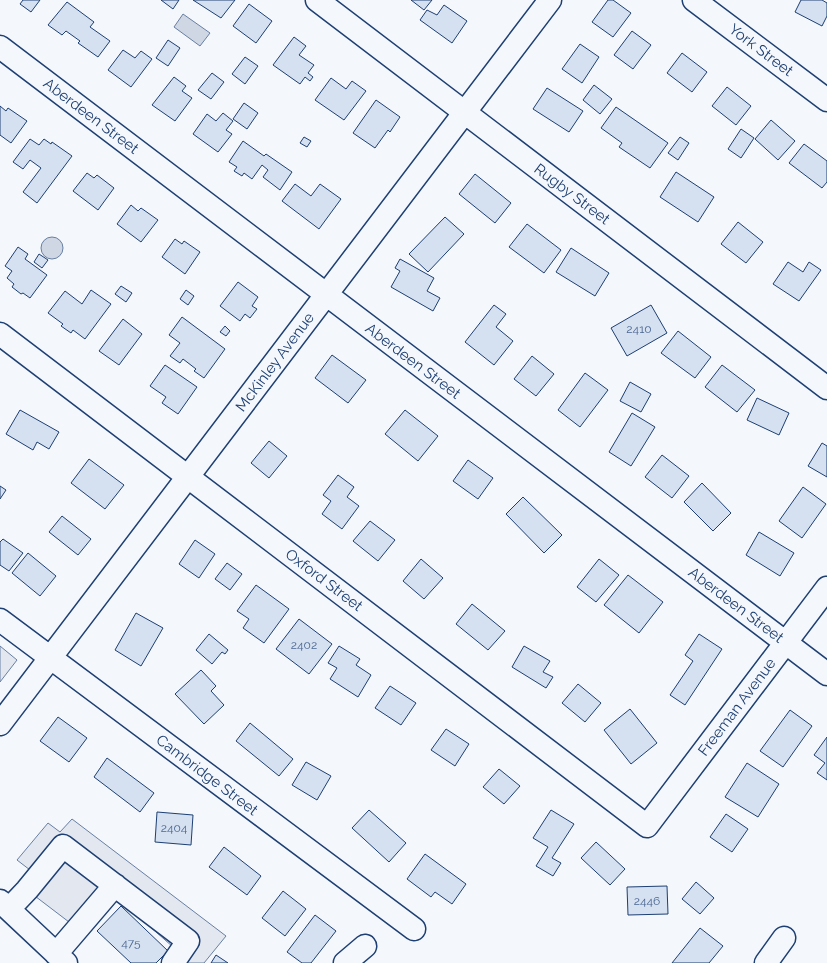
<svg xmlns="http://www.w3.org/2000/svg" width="827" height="963" font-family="Raleway,sans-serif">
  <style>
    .parking { fill: #e3e8f0; stroke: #687fa3 }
    .water { fill: #cfd7e4; stroke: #687fa3 }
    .building { fill: #d5e0f0; stroke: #1d3f73 }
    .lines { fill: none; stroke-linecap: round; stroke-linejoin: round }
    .minor-casing { stroke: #1d3f73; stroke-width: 25 }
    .minor { stroke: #f4f7fb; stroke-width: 22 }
    .labels { text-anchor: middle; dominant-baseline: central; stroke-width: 4; stroke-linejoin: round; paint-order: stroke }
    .number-label { font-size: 12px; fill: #4b6792 }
    .street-label { font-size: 15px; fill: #1d3f73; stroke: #f4f7fb }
  </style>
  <rect width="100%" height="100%" fill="#f4f7fb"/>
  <path class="parking" d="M0,646L17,660L0,682Z
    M72,819L226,936L204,963H161L173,947L112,893L69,922L27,890L30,870L17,860L48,823L60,832Z"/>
  <path class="water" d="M183,14L210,33L200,46L174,27Z
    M41 248a11 11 0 1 1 22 0a11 11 0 1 1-22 0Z"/>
  <path class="building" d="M23,0H40L31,12L20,4Z
    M161,0H179L173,9Z
    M193,0H235L221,18Z
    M411,0H432L424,10Z
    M608,0H613L631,13L613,37L592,22Z
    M801,0H822L827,3V16L822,26L795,12Z
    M67,2L94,22L90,27L110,41L98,57L78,43L80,41L66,31L62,35L48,25Z
    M249,4L272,21L256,43L233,26Z
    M444,5L467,21L452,43L420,20L427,10L437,15Z
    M632,31L651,45L633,69L614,55Z
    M294,37L306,46L299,55L314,65L308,73L313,77L310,81L305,77L300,84L273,65Z
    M168,40L180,48L168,66L156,58Z
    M580,44L599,57L582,83L562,69Z
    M123,50L135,58L141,51L152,59L131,87L108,70Z
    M682,53L707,72L692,92L667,73Z
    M245,57L258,66L245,84L232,74Z
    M212,73L224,82L211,99L198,90Z
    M174,77L186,86L182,91L192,98L175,121L152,105Z
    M331,78L346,89L352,81L366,91L344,120L315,100Z
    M594,85L612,99L600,114L583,100Z
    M727,87L751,106L736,125L712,106Z
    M547,88L583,111L569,132L533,109Z
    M376,100L400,117L390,132L388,130L375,148L353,133Z
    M244,103L258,113L247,129L233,119Z
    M0,106L6,111L8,108L27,121L11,143L0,135Z
    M616,107L668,143L650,168L619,147L622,143L601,128Z
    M223,113L233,121L226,130L232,134L218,152L193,134L207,114L216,121Z
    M771,120L795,141L778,160L755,139Z
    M741,129L754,138L741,158L728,149Z
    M304,137L311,141L307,147L300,143Z
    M680,137L689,143L678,160L668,153Z
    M30,139L39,145L44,139L51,144L52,142L72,156L37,203L23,192L41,168L30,160L23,169L13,162Z
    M243,141L264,156L266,154L292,172L280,190L263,177L268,170L262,165L252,179L244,173L242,176L234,171L237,167L229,162Z
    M804,144L827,161V182L822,188L789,163Z
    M676,172L714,197L698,222L660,197Z
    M87,173L94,178L97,175L114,188L98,210L73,191Z
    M475,174L511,203L495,223L459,194Z
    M295,184L311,196L320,184L341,199L319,229L282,201Z
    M131,205L138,211L141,208L158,220L141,242L117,224Z
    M445,217L464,234L428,272L409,254Z
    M738,222L763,242L746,263L721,244Z
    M527,224L561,250L544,273L509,247Z
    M175,239L182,244L184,241L200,252L185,274L162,257Z
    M18,247L28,254L25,259L47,275L30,298L23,293L21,294L12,287L14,284L7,278L12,271L5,266Z
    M571,248L609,273L595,296L556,272Z
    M39,254L48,260L42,268L34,262Z
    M400,259L434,278L427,291L440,298L433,311L391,287L400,271L395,268Z
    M788,262L803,272L809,262L821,270L799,301L773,284Z
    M238,282L258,297L252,306L257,309L250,318L245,314L240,321L220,306Z
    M121,286L132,293L126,302L115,294Z
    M91,290L111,304L85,339L73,330L71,333L61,326L63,324L48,313L65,291L82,304Z
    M186,290L194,296L188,305L180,299Z
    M494,305L506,314L496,327L513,341L494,365L465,342Z
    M651,305L667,333L627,356L611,328Z
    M182,317L225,349L204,378L194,371L196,369L183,359L180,363L170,356L180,343L169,335Z
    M123,319L142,334L119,365L99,351Z
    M225,326L230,331L226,336L220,332Z
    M678,331L711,357L695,378L661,353Z
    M332,355L366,380L348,403L315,378Z
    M532,356L554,374L536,396L514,379Z
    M165,365L197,387L178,414L162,403L166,397L150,386Z
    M722,365L755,390L737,412L705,387Z
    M585,373L608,390L580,427L558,410Z
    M630,382L651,394L641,412L620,401Z
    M757,398L789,413L779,435L747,420Z
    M20,410L59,432L49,449L37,442L33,450L6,434Z
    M405,410L438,436L418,461L385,434Z
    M632,413L655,427L631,466L609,452Z
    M269,441L287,456L269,478L251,463Z
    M822,443L827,446V477L808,466Z
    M662,455L689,476L672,498L645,477Z
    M89,459L124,485L105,509L71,483Z
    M468,460L493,478L478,499L453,481Z
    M338,475L354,487L347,497L359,506L342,529L322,514L331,501L323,495Z
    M702,483L731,513L713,531L684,502Z
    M0,486L6,490L0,499Z
    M803,487L826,504L802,538L779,521Z
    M523,497L562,535L544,553L506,514Z
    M62,516L91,539L78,555L49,532Z
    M370,521L395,540L378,561L353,541Z
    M759,532L794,553L780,576L746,555Z
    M3,539L23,553L9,571L0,565V542Z
    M195,540L215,554L199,578L179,564Z
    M28,553L56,576L40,596L12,573Z
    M421,559L443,578L424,599L403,581Z
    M599,559L619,575L596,602L577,587Z
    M227,563L242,574L230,590L215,579Z
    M628,575L663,602L639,633L604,605Z
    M256,585L289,609L264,643L243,628L249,619L237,611Z
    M472,604L505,631L488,650L456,624Z
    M136,613L163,628L141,666L115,650Z
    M299,619L332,644L309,674L276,649Z
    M209,634L228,650L225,654L222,652L212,664L196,650Z
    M699,634L722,649L685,705L670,695L693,661L685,655Z
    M339,646L360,659L356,665L371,675L358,697L330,679L337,668L328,663Z
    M524,646L550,661L543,672L553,677L546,688L512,667Z
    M201,670L216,686L211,691L224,705L204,724L175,694Z
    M578,684L601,703L585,722L562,703Z
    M390,686L416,703L401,725L375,708Z
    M630,709L657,743L631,764L604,730Z
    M790,710L812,726L783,767L760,751Z
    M58,717L87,738L69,762L40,741Z
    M250,723L293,759L279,776L236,741Z
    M446,729L469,744L455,766L431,750Z
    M827,737V780L817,773L825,763L814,755Z
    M107,758L154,793L140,812L94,777Z
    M306,762L331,776L317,800L292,785Z
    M747,763L779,784L758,817L725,797Z
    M499,769L520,786L504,804L483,787Z
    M369,810L406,843L389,862L352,828Z
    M551,810L574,824L552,858L561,863L553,876L536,866L548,847L533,838Z
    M157,812L193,815L191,845L155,842Z
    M726,814L748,829L732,852L710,837Z
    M596,842L625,869L610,885L581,858Z
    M224,847L261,876L247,895L209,867Z
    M425,854L466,884L452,904L435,892L431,897L407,879Z
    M696,882L714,898L700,914L682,899Z
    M667,886L668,914L628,915L627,887Z
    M283,891L306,909L285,936L262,918Z
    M121,906L168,951L156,963H131L97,931Z
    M315,915L336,931L311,963H302L287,952Z
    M700,928L723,946L709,963H672Z
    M216,955L228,963H211Z"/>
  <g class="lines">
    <defs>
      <path id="minor" d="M317,0L827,388
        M694,0L827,100
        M0,47L827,674
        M0,334L647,826L827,588
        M0,620L414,929
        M0,724L550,0
        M0,901L66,963
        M9,909L27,890L63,846L188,941L173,963
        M56,954L115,885
        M345,963L365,946
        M766,963L784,938"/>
    </defs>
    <use href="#minor" class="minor-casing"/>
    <use href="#minor" class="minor"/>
  </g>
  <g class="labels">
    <g class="number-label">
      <text x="639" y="329">2410</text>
      <text x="304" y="645">2402</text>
      <text x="174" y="828">2404</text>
      <text x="647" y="901">2446</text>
      <text x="131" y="943">475</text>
    </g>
    <g class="street-label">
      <text transform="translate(761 50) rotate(37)">York Street</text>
      <text transform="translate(91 116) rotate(37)">Aberdeen Street</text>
      <text transform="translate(572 194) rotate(37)">Rugby Street</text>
      <text transform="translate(413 361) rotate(37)">Aberdeen Street</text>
      <text transform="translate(275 362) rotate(-53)">McKinley Avenue</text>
      <text transform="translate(324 580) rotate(37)">Oxford Street</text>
      <text transform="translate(736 605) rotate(37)">Aberdeen Street</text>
      <text transform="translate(737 707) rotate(-53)">Freeman Avenue</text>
      <text transform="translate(207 775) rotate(37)">Cambridge Street</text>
    </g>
  </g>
</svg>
